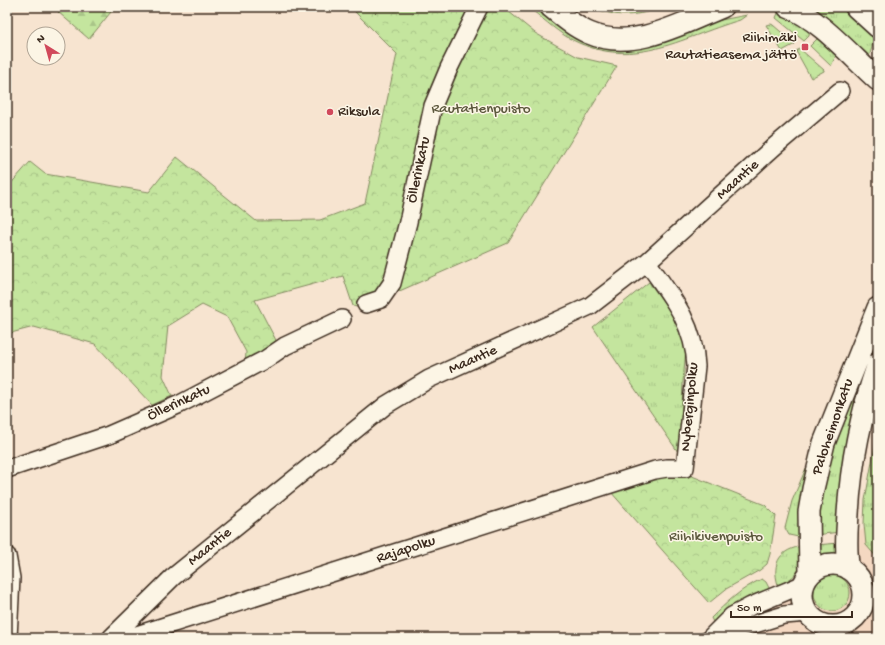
<svg xmlns="http://www.w3.org/2000/svg" width="885" height="645" font-family="'Gochi Hand',sans-serif">
  <style>
    .built { fill: #f4d8c1 }
    .grass { fill: url(#grass-tufts); stroke: #80885e }
    .forest { fill: url(#forest-firs); stroke: #80885e }
    .park { fill: url(#park-crowns); stroke: #80885e }
    .lines { fill: none; stroke-linecap: round; stroke-linejoin: round }
    .minor-casing { stroke: #3b2a1e; stroke-width: 20 }
    .tertiary-casing { stroke: #3b2a1e; stroke-width: 24 }
    .minor { stroke: #fcf5e5; stroke-width: 17 }
    .tertiary { stroke: #fcf5e5; stroke-width: 21 }
    .poi-dot { fill: #d1495b; stroke: #fcf5e5; stroke-width: 1.5 }
    .labels { text-anchor: middle; dominant-baseline: central; stroke-width: 3; stroke-linejoin: round; paint-order: stroke }
    .poi-label { font-size: 15px; fill: #3b2a1e; stroke: #fcf5e5; text-anchor: end }
    .park-label { font-size: 15px; fill: #5d593e; stroke: #fcf5e5 }
    .street-label { font-size: 15px; fill: #3b2a1e; stroke: #fcf5e5 }
  </style>
  <defs>
    <pattern id="grass-tufts" width="24" height="20" patternUnits="userSpaceOnUse"><rect width="24" height="20" fill="#c4e59e"/><path d="M3 7l-1-3M5 7V3M7 7l1-3M15 17l-1-3M17 17v-4M19 17l1-3" fill="none" stroke="#a9c588"/></pattern>
    <pattern id="forest-firs" width="22" height="20" patternUnits="userSpaceOnUse"><rect width="22" height="20" fill="#c4e59e"/><path d="M5 1l3.5 6h-7zM16 11l3.5 6h-7z" fill="#a9c588"/></pattern>
    <pattern id="park-crowns" width="20" height="18" patternUnits="userSpaceOnUse"><rect width="20" height="18" fill="#c4e59e"/><path d="M2 6a3 3 0 1 1 6 0M12 15a3 3 0 1 1 6 0" fill="none" stroke="#a9c588"/></pattern>
  </defs>
  <rect width="100%" height="100%" fill="#f7e4d0"/>
  <filter id="ink" filterUnits="userSpaceOnUse"><feTurbulence type="fractalNoise" baseFrequency=".025" numOctaves="2"/><feDisplacementMap in="SourceGraphic" scale="8" xChannelSelector="R" yChannelSelector="G"/><feConvolveMatrix kernelMatrix="1 2 1 2 8 2 1 2 1" color-interpolation-filters="sRGB"/></filter>
  <g filter="url(#ink)">
    <path class="built" d="M878,450V638H736L870,523Z"/>
    <path class="grass" d="M528,7H537L564,28L638,48L653,45L716,21L747,15L740,20C679,38 631,73 567,37C554,29 541,17 528,7Z
      M593,7H634L635,12L663,7C638,16 617,19 593,7Z
      M817,7H846L876,34L869,57L866,60L817,12Z
      M778,13H783L810,28L809,36L804,41L776,18Z
      M771,24L773,25L795,44L782,51L766,25Z
      M820,36L838,51L831,66L810,46Z
      M800,49L824,70V71L811,78L796,51Z
      M649,282L672,314L686,349L683,382L680,455L593,327Z
      M878,323V348L867,376L840,532L815,535L820,481Z
      M878,429V559L866,545L864,524L865,500Z
      M806,468L809,469L803,538L789,535L785,528L792,501Z
      M839,543L838,554L817,556L816,545Z
      M803,546C801,568 800,576 778,585C771,562 781,549 803,546Z
      M814 593a18 18 0 1 1 36 0a18 18 0 1 1-36 0Z
      M762,579L766,582L770,590L739,605L713,622L711,618C726,603 743,587 762,579Z"/>
    <path class="forest" d="M62,7H115L89,39L58,12Z"/>
    <path class="park" d="M359,7H503L535,33L556,45L578,57L617,66L508,243L395,293L364,309L353,306L343,276L255,300L279,346L245,365L246,352L227,317L202,305L168,326L163,376L172,396L152,405L95,344L34,327L7,334V188L30,162L45,174L149,192L177,157L256,221L320,220L365,203L397,54L355,12Z
      M669,473L692,476L765,505L776,516L770,554L767,564L760,570L726,589L709,603L610,491Z"/>
    <g class="lines">
      <defs>
        <path id="minor" d="M366,304L381,299L392,283L408,222L433,106L449,68L479,7
          M7,469L109,435L180,404L266,359L285,346L342,319
          M7,556L11,578L8,638
          M713,637L784,615L808,613
          M111,638L173,577L386,405L429,379L590,306L647,262L775,146L840,91
          M127,638L655,470L667,468H685L696,366C694,323 671,296 647,262
          M710,638L732,616L751,606L804,584"/>
        <path id="tertiary" d="M551,7C563,17 575,27 589,33C633,52 682,23 722,7
          M788,7C819,18 853,58 878,80
          M856,7L878,27
          M802 595a31 31 0 1 1 62 0a31 31 0 1 1-62 0Z
          M849,569C845,551 847,532 848,514C851,462 861,413 878,364
          M810,574L809,512L813,489L824,443L878,308"/>
      </defs>
      <use href="#minor" class="minor-casing"/>
      <use href="#tertiary" class="tertiary-casing"/>
      <use href="#minor" class="minor"/>
      <use href="#tertiary" class="tertiary"/>
    </g>
  </g>
  <g class="poi-dot">
    <rect x="801" y="43" width="8" height="8" rx="2"/>
    <circle cx="330" cy="112" r="4"/>
  </g>
  <g class="labels">
    <g class="poi-label">
      <text x="797" y="38">Riihimäki<tspan x="797" dy="17">Rautatieasema jättö</tspan></text>
      <text x="338" y="112" text-anchor="start">Riksula</text>
    </g>
    <g class="park-label">
      <text x="481" y="109">Rautatienpuisto</text>
      <text x="716" y="537">Riihikivenpuisto</text>
    </g>
    <g class="street-label">
      <text transform="translate(419 170) rotate(-78)">Öllerinkatu</text>
      <text transform="translate(738 180) rotate(-42)">Maantie</text>
      <text transform="translate(473 360) rotate(-24)">Maantie</text>
      <text transform="translate(179 403) rotate(-25)">Öllerinkatu</text>
      <text transform="translate(690 407) rotate(-85)">Nyberginpolku</text>
      <text transform="translate(833 427) rotate(-71)">Paloheimonkatu</text>
      <text transform="translate(210 547) rotate(-39)">Maantie</text>
      <text transform="translate(406 550) rotate(-18)">Rajapolku</text>
    </g>
  </g>
  <rect width="885" height="645" fill="none" stroke="#fcf5e5" stroke-width="24"/>
  <rect x="12" y="12" width="861" height="621" fill="none" stroke="#3b2a1e" stroke-width="1.5" filter="url(#ink)"/>
  <g transform="translate(46 46) rotate(323)"><circle r="19" fill="#fcf5e5" stroke="#afa495"/>
  <path d="M0-3L7 15L0 10L-7 15Z" fill="#d1495b"/>
  <text y="-6" font-size="11" font-weight="bold" text-anchor="middle" fill="#3b2a1e">N</text>
  </g>
  <path d="M731 611v6h121v-6" fill="none" stroke="#3b2a1e" stroke-width="2"/>
  <text x="737" y="611" font-size="12" fill="#3b2a1e" stroke="#fcf5e5" stroke-width="3" paint-order="stroke">50 m</text>
</svg>
